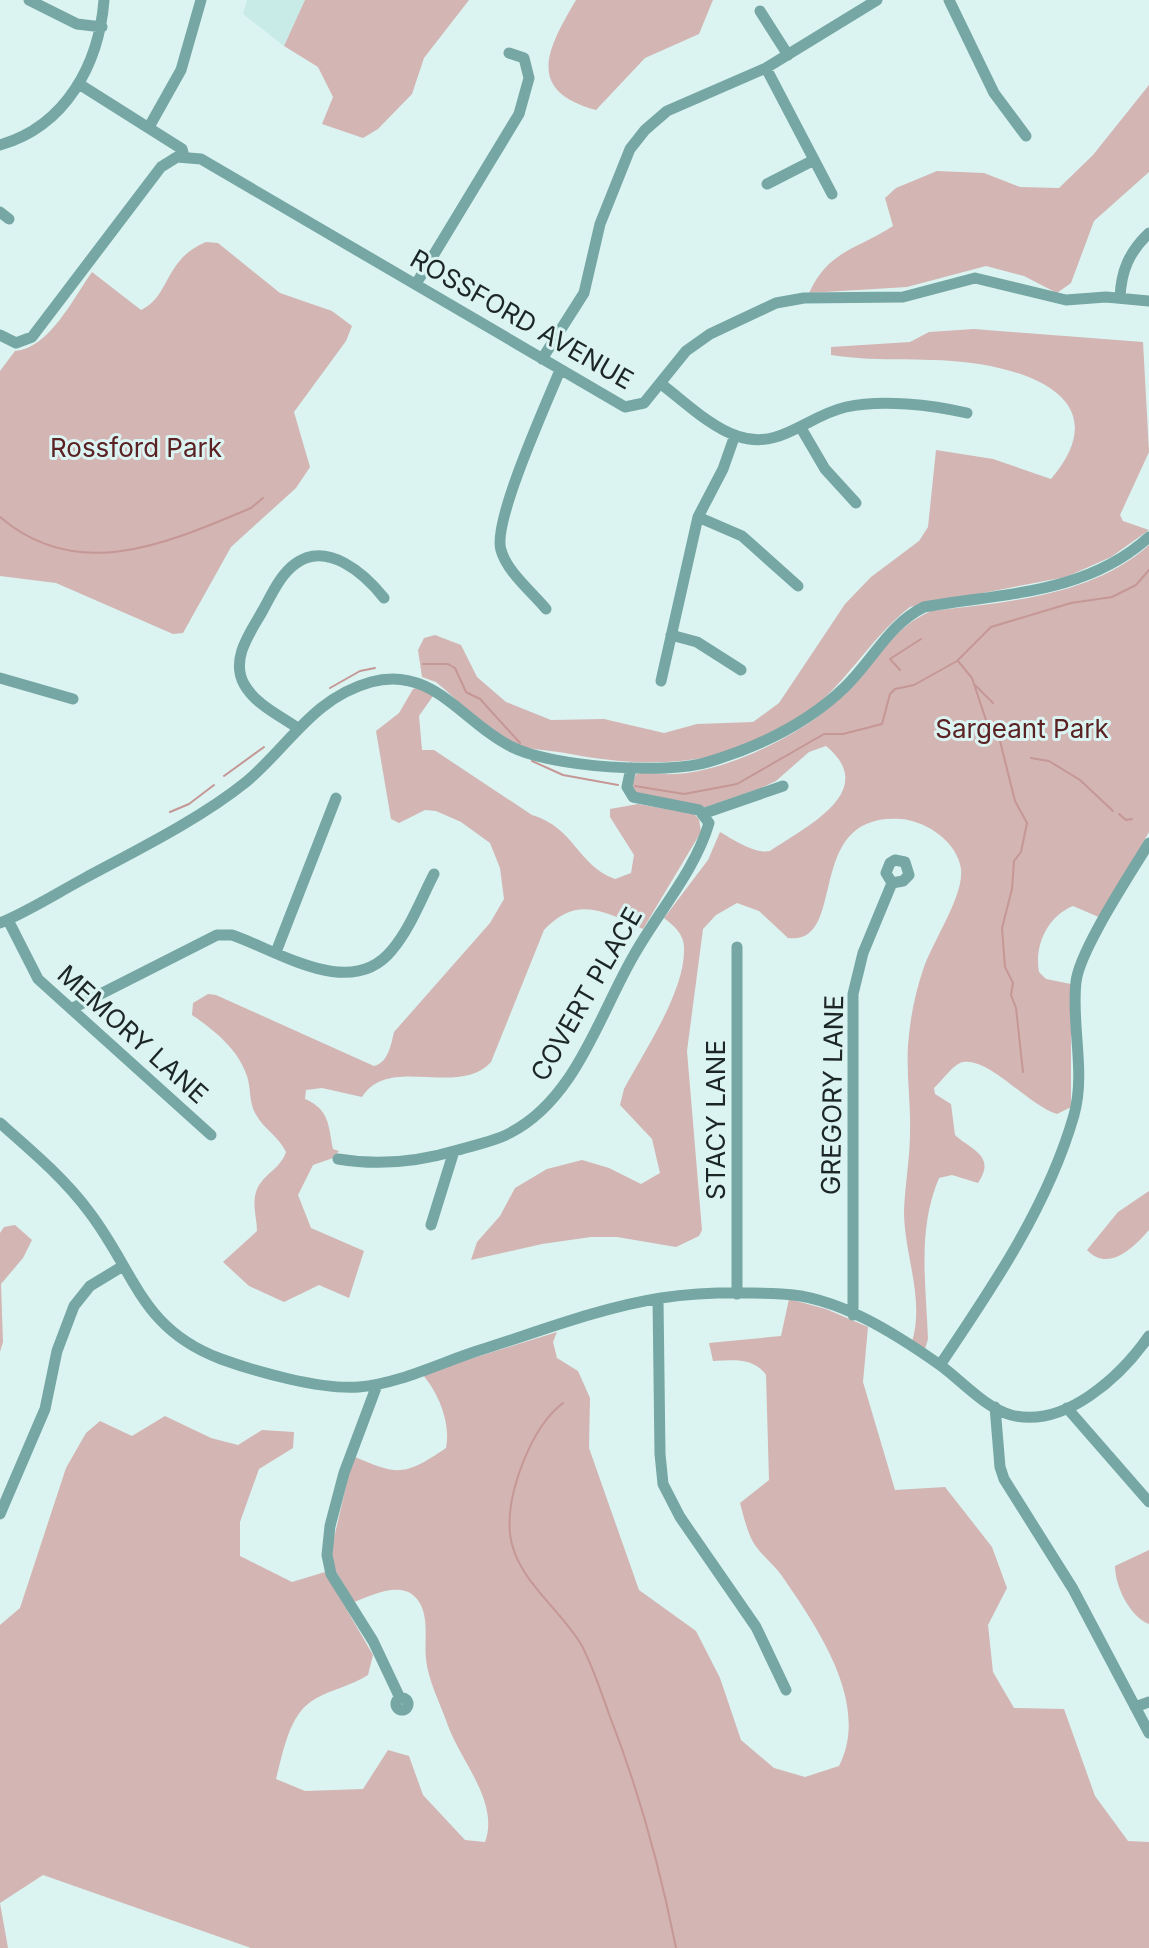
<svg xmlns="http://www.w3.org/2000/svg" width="1149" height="1948" font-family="Inter,sans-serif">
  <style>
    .built { fill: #c8ebe8 }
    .green { fill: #d3b5b3 }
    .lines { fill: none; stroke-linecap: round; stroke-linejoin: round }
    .stream { stroke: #c59795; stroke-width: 2 }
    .minor { stroke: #76a7a4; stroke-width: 11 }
    .labels { text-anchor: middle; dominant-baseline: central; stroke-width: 6; stroke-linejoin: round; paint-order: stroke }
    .street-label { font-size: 26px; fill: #1c2625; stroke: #dbf4f2 }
    .park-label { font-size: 26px; fill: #5c2123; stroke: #dbf4f2 }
  </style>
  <rect width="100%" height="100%" fill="#dbf4f2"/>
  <path class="built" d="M247,0H305L284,46L243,14Z"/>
  <path class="green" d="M305,0H469L424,58L412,94L378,129L363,138L322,124L333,97L318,67L284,46Z
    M576,0H713L699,34L645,58L596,110C524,90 548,48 576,0Z
    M1149,85V172L1094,221L1071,283L1057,293L1024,276L986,266L907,287L809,293C829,250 856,250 893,226L885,198L896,188L937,171L984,173L1020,187L1059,188L1093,155Z
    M206,242L218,243L280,293L332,311L352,326L346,341L294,412L310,467L296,488L231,547L183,633L173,634L56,583L0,576V371L15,351C49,349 74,297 92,272L141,310C170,297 164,259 206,242Z
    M974,329L1143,342L1149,452L1120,515L1123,521L1149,530L1111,557L1066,577L910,607C874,635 852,674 818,704C744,767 656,771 565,753C549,750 526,750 512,743C487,731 458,700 436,682L422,677L418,650L424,638L435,635L461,645L477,677L506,702L551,720L604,719L664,733L697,724L753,722L779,703L845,604L871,577L919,541L928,527L936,450L993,459L1051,479C1111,408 1047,375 979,364C930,356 880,363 831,355V347L910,342L929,332Z
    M1149,545V832L1101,918L1073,906C1048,916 1034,945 1039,972L1046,979L1071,984V1107L1057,1114C1028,1105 989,1057 963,1062C953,1064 942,1081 934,1088L935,1094L951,1104L955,1135C973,1151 996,1156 978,1183L952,1175L939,1178C917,1230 926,1284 928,1339L925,1349L912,1342C925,1298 904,1255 904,1211C905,1185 910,1158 910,1132C911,1100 905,1067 909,1035C911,1014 916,990 923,970C932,942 964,897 961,869C958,843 927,821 901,819C801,812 850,946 788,938L759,911L737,903L716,915L703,929L687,1051L702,1230L699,1236L676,1247L617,1237H591L542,1244L471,1260L477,1242L500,1216L515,1188L547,1169L582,1160L609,1168L641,1184L660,1173L652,1139L620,1105L624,1089C644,1051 686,991 684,947C684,934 673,925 664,918L708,860L720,832C734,840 754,854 770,851C805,827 881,791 826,746L809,752L776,781L761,788L703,808L637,795L632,786L636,774C648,771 660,775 673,774C719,773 783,743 820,715C860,685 884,631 931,611C1005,602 1091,597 1149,545Z
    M420,687L433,696L419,716L422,750H434L532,815C574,827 578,866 615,879L631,873L634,855L610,817V809L638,804L694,814L699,819L701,832L643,929C606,912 577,894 544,930L491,1062C458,1098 389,1054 362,1097L322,1088L306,1090L305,1099C330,1110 328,1125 333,1149L339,1151L333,1158L313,1165L298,1195L311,1228L364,1251L349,1298L319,1285L284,1302L249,1286L223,1262L257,1231C257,1219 252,1205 256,1192C262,1174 280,1170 286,1152C278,1135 264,1130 255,1113C249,1102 251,1088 247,1076C238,1049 214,1030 192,1015L193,1003L208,994L216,995L374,1066C388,1063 391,1045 394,1032L490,923L504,899L500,868L490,843L461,822L436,811L425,810L399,823L391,819L376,731L399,713L413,689Z
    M1149,1191V1230C1134,1247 1109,1273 1087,1250L1118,1212Z
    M15,1225L32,1240L23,1258L1,1284L3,1342L0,1352V1233L4,1227Z
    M789,1299L826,1309L868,1327L863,1382L895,1490L945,1487L992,1547L1007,1588L988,1625L993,1672L1014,1708L1064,1709L1095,1796L1128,1841L1149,1842V1948H251L43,1875L0,1903L8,1948H0V1625L20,1608L66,1468L86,1433L100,1421L132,1436L165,1416L211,1438L238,1445L262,1430L294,1432L293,1448L259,1469L240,1522V1556L292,1582L325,1572L373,1655L368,1675C351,1686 332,1689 315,1699C289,1713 283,1753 276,1779L305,1791L363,1789L388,1750L409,1756L423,1795L465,1840L485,1842C500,1802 459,1759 447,1723C440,1703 428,1680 426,1659C424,1640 430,1615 417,1599C402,1580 372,1595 354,1602L334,1568L331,1551L353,1456C398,1476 405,1476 446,1448C451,1424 439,1393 422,1374L557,1332L553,1342L557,1358L578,1371L590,1398L589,1448L639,1590L696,1631L720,1678L741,1740L774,1768L805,1777L839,1766C871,1704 817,1627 782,1576C773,1563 757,1552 751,1538C746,1527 743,1514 740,1503L769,1480L766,1375C754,1357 732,1360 713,1361L709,1343L781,1336Z
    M1149,1550V1624C1130,1617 1115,1586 1115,1566Z"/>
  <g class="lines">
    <path class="stream" d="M0,517C78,584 168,543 251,508L263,498
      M958,661L972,678L986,720L1000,741L1015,801L1027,823L1021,852L1014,861L1012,889L1002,928L1005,967L1013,983L1011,995L1016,1008L1023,1072
      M423,664H448L455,668L466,692L480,699L520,743
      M900,670L890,659L921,639
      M975,685L993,703
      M330,688L360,671L375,668
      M1031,758L1049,761L1080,780L1113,811
      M532,761L563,775L618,785
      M224,776L264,747
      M635,786L684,794L737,784L824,734H843L882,724L890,694L895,689L914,685L957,661L991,627L1071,603L1112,597L1136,585L1149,570
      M170,812L189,804L214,785
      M1119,814L1126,820L1132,819
      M563,1403C531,1427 506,1494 510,1534C515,1579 561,1609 582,1646C593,1667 601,1692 609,1714C639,1791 660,1867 676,1948"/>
    <path class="minor" d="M29,0L77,24L102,27
      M949,0L994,93L1026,136
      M760,11L788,55
      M766,68L832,194
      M79,84L182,149L184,156
      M149,127L181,70L201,0
      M0,145C66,126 99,64 104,0
      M767,184L814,160
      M0,212L9,219
      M416,284L519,114L529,78L524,58L509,53
      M1120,298C1121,271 1129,252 1149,233
      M0,335L16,343L32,337L161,167L177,157L201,159L625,407L644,403L686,351L710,334L776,303L804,298L903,297L975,278L1066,300L1106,297L1149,301
      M542,359L584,293L600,224L630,149L645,130L667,111L766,68L877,0
      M661,384C684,401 710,427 737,436C780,451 806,416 846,407C882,399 932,405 967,413
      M801,428L825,469L856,503
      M698,517L742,536L798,586
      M546,609C532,592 507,572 501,550C492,522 547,403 560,370
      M671,635L697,642L741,670
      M0,678L73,699
      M661,681L698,517L723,469L735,435
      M296,727C279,715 255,704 244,684C230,658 251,632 263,610C272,594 280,575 295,564C327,540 365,574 384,598
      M705,813L783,786
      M8,920L38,979L211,1135
      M0,923C29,911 57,893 85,878C137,850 200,819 246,782C289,746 313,698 371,682C433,665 463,723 512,747C551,767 667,775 708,762C758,747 807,724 845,687C873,660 889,624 924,607C1004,593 1086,594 1149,537
      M737,947V1294
      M276,952L336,798
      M71,1009L217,935H232C279,951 351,1001 392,950C410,929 421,899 434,874
      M0,1123C32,1151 65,1179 90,1213C136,1274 141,1329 221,1359C257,1372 321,1390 359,1387C397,1384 438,1364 474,1352C535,1333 598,1308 661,1298C701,1292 743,1292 782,1294C837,1296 896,1334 940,1365C962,1381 984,1407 1011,1415C1065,1429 1121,1376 1149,1336
      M338,1159C379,1166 418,1162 458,1150C475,1145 495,1141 510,1133C576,1099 599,1015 634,955C658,912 695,871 709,823L699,810L633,797L627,787L631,768
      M431,1225L454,1151
      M658,1299L660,1454L663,1484L680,1517L756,1627L786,1690
      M853,1315V994L863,953L892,883L903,881L909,875L905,862L895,860L890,863L886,873L892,883
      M940,1365C992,1288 1048,1206 1074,1115C1086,1072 1071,1025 1076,982C1079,951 1131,873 1149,843
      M377,1385L344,1473L330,1526L327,1555L331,1574L373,1641L400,1698
      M995,1407L1000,1467L1004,1479L1073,1589L1149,1733
      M1067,1408L1149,1502
      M0,1514L45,1409L57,1351L74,1306L90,1286L123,1266
      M396 1704a6 6 0 1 1 12 0a6 6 0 1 1-12 0Z
      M1135,1707L1149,1702"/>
  </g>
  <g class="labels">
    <g class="street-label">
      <text transform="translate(522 319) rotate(30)">ROSSFORD AVENUE</text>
      <text transform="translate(586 994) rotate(-60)">COVERT PLACE</text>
      <text transform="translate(133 1034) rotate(42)">MEMORY LANE</text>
      <text transform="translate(832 1095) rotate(-89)">GREGORY LANE</text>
      <text transform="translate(715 1120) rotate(-90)">STACY LANE</text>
    </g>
    <g class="park-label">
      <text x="136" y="447">Rossford Park</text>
      <text x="1022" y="728">Sargeant Park</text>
    </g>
  </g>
</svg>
